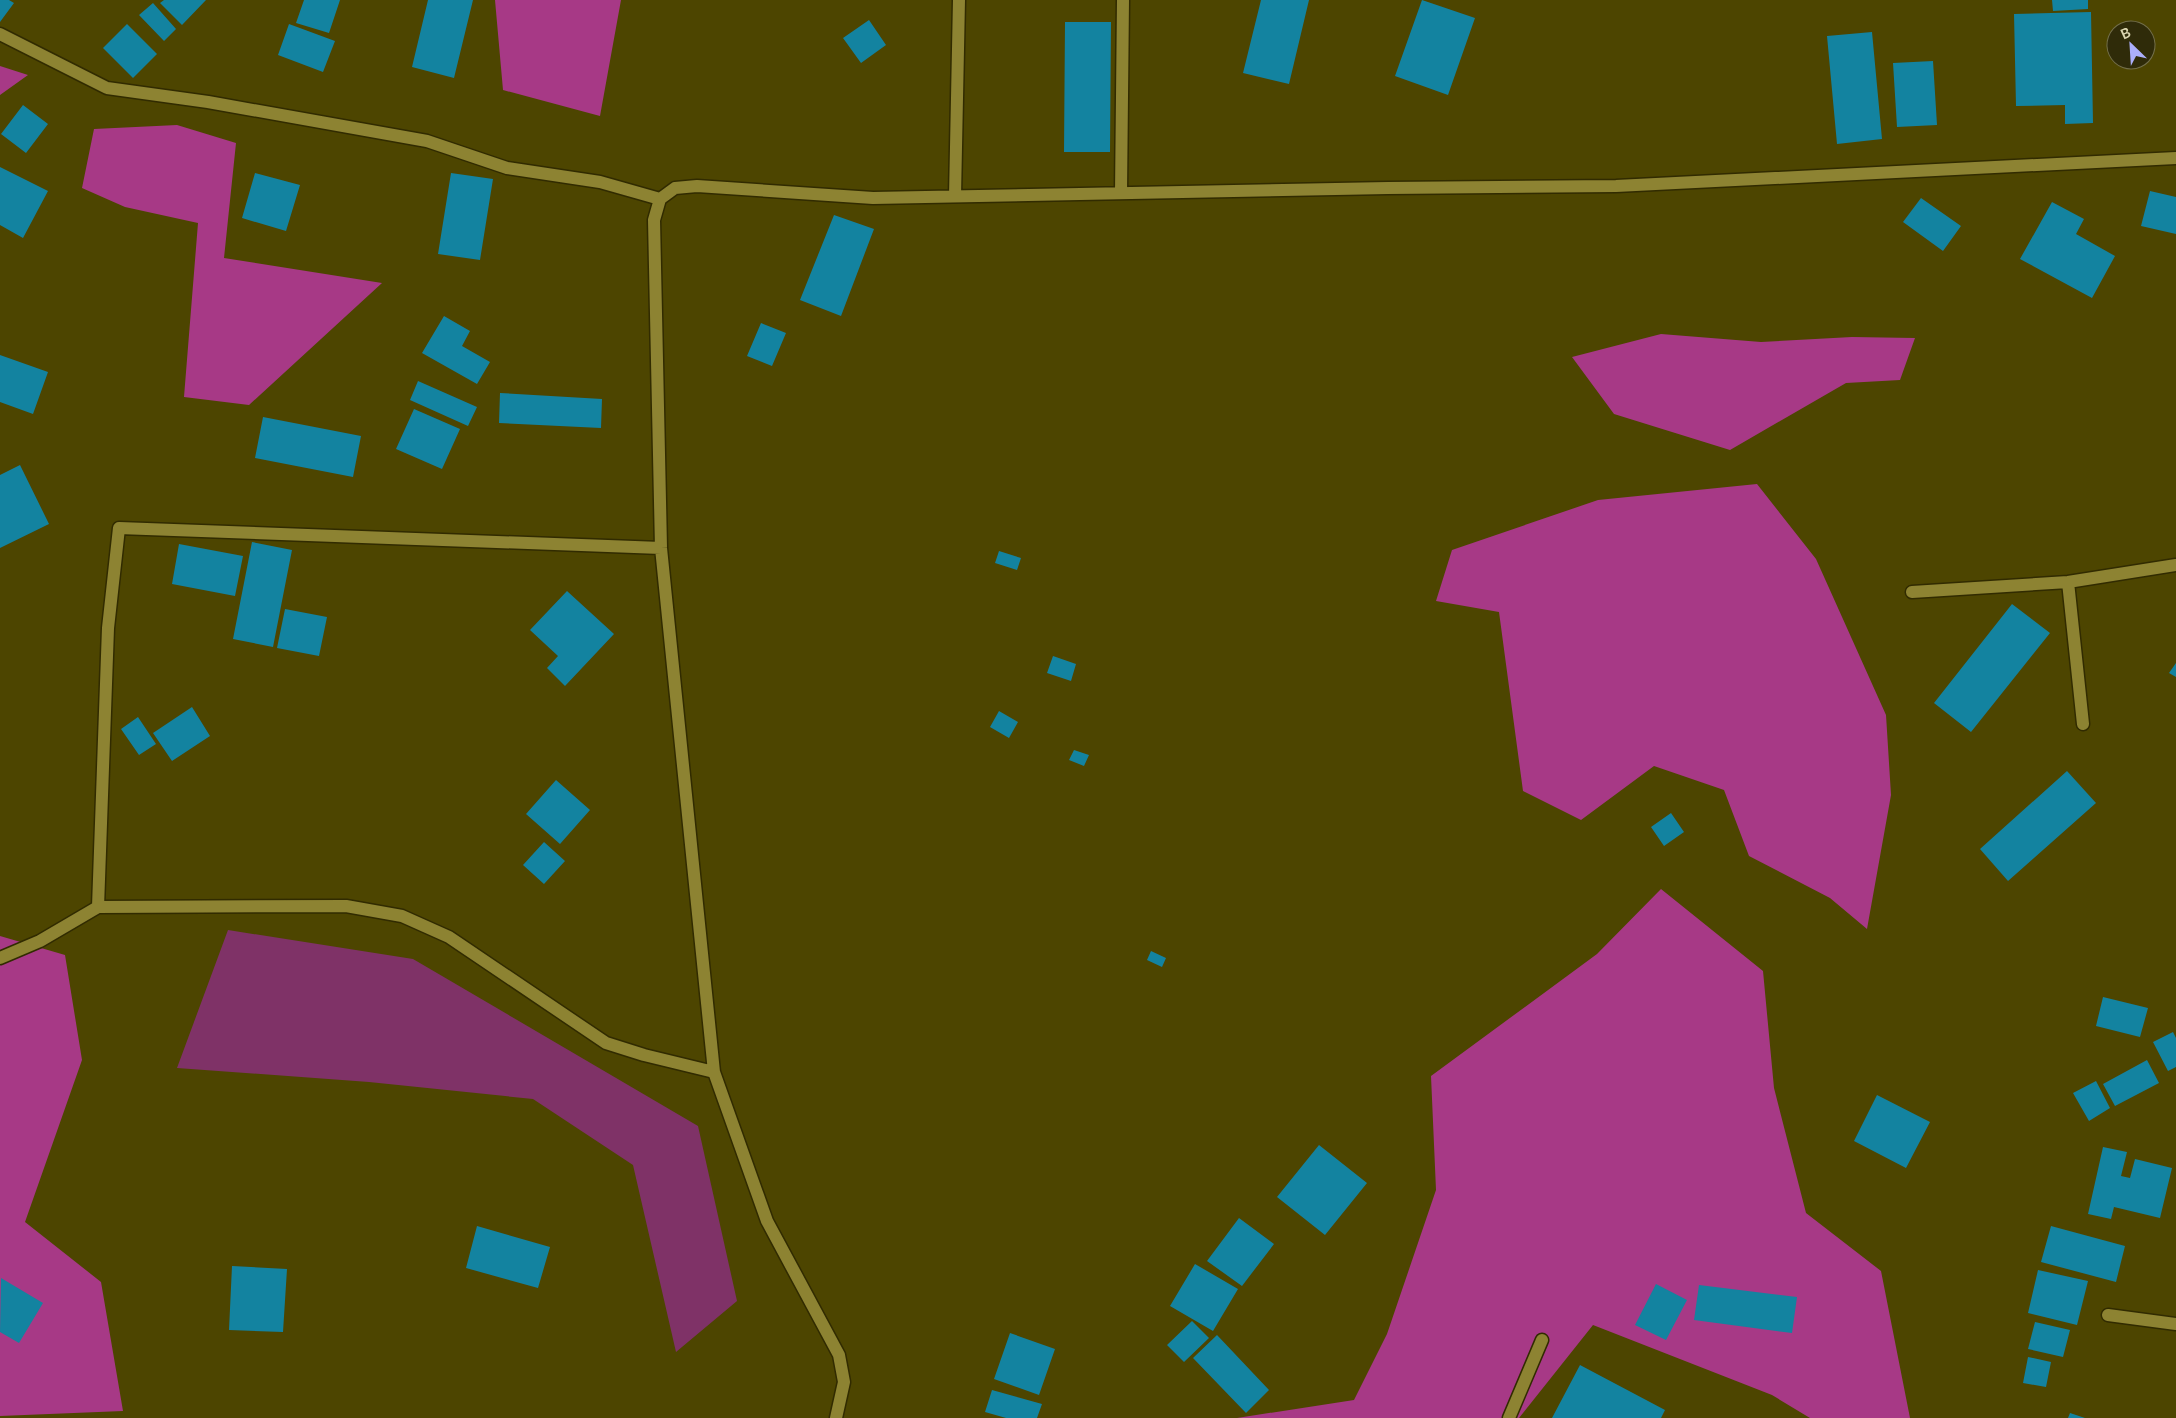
<svg xmlns="http://www.w3.org/2000/svg" width="2176" height="1418" font-family="Lato,sans-serif">
  <style>
    .green { fill: #7f3267 }
    .forest { fill: #a73986 }
    .building { fill: #1383a0 }
    .lines { fill: none; stroke-linecap: round; stroke-linejoin: round }
    .minor-casing { stroke: #312b00; stroke-width: 15 }
    .minor { stroke: #8d8332; stroke-width: 12 }
  </style>
  <rect width="100%" height="100%" fill="#4d4500"/>
  <path class="green" d="M228,930L413,959L698,1126L737,1301L676,1352L633,1165L533,1099L369,1082L177,1068Z"/>
  <path class="forest" d="M495,0H621L600,116L503,90Z
    M0,66L28,75L0,95Z
    M177,125L236,143L224,258L382,283L249,405L184,397L198,223L125,207L82,188L94,129Z
    M1661,334L1761,342L1852,337L1915,338L1900,380L1846,383L1730,450L1614,414L1572,357Z
    M1757,484L1816,559L1886,715L1891,795L1867,929L1830,898L1749,856L1724,790L1654,766L1581,820L1523,791L1499,612L1436,601L1452,550L1598,500Z
    M1661,889L1763,971L1774,1088L1806,1213L1881,1271L1910,1418H1810L1772,1395L1593,1325L1519,1418H1237L1354,1400L1387,1334L1436,1190L1431,1076L1597,954Z
    M0,936L65,955L82,1060L25,1222L101,1282L123,1411L0,1416Z"/>
  <path class="building" d="M0,0H9L14,3L0,22Z
    M164,0H206L182,25L160,3Z
    M304,0H340L329,33L296,23Z
    M428,0H473L454,78L412,67Z
    M1261,0H1309L1289,84L1243,73Z
    M1422,0L1475,18L1448,95L1395,76Z
    M2052,0H2088V9L2053,11Z
    M153,3L176,29L164,41L139,15Z
    M2091,12L2093,123L2065,124V105L2016,106L2014,14Z
    M869,20L886,45L861,63L843,38Z
    M1065,22H1111L1110,152H1064Z
    M127,24L157,54L133,78L103,48Z
    M289,24L335,41L323,72L278,55Z
    M1872,32L1882,139L1837,144L1827,36Z
    M1933,61L1937,125L1897,127L1893,63Z
    M23,105L48,124L26,153L1,134Z
    M0,167L48,191L23,238L0,225Z
    M255,173L300,185L286,231L242,218Z
    M451,173L493,179L480,260L438,254Z
    M2150,191L2176,197V234L2141,226Z
    M1921,198L1961,226L1943,251L1903,222Z
    M2052,202L2084,219L2076,234L2115,256L2092,298L2020,259Z
    M834,215L874,229L841,316L800,300Z
    M444,316L470,331L462,346L490,362L477,384L422,353Z
    M761,323L786,333L772,366L747,356Z
    M0,355L48,372L33,414L0,402Z
    M418,381L477,407L468,426L410,400Z
    M500,393L602,399L601,428L499,423Z
    M414,409L460,429L442,469L396,449Z
    M263,417L361,436L353,477L255,458Z
    M20,465L49,524L0,548V475Z
    M252,542L292,550L273,647L233,639Z
    M179,544L243,556L235,596L172,584Z
    M999,551L1021,558L1017,570L995,563Z
    M567,591L614,634L565,686L547,668L558,656L530,630Z
    M2012,604L2050,633L1971,732L1934,703Z
    M285,609L327,617L319,656L277,648Z
    M1053,656L1076,664L1071,681L1047,673Z
    M2176,663V677L2169,673Z
    M192,707L210,736L172,761L153,733Z
    M999,711L1018,722L1009,738L990,727Z
    M138,717L156,744L139,755L121,729Z
    M1074,750L1089,755L1084,766L1069,760Z
    M2067,771L2096,803L2008,881L1980,849Z
    M556,780L590,810L560,844L526,814Z
    M1671,813L1684,832L1664,846L1651,827Z
    M544,842L565,861L544,884L523,865Z
    M1151,951L1166,958L1162,967L1147,960Z
    M2103,997L2148,1008L2140,1037L2096,1026Z
    M2173,1032L2176,1038V1067L2168,1071L2153,1042Z
    M2147,1060L2159,1083L2115,1106L2103,1084Z
    M2096,1081L2110,1108L2089,1121L2073,1093Z
    M1877,1095L1930,1122L1906,1168L1854,1141Z
    M1319,1145L1367,1183L1325,1235L1277,1197Z
    M2103,1147L2127,1152L2121,1176L2130,1178L2135,1159L2172,1168L2160,1218L2114,1207L2111,1219L2088,1214Z
    M1239,1218L1274,1244L1242,1286L1207,1261Z
    M477,1226L550,1247L538,1288L466,1268Z
    M2051,1226L2125,1246L2116,1282L2041,1262Z
    M1195,1264L1238,1289L1213,1331L1170,1306Z
    M232,1266L287,1269L283,1332L229,1330Z
    M2038,1270L2088,1281L2077,1325L2028,1313Z
    M1,1278L43,1303L19,1343L0,1332Z
    M1656,1284L1687,1300L1666,1340L1635,1325Z
    M1699,1285L1797,1297L1792,1333L1694,1320Z
    M1192,1321L1209,1338L1184,1362L1167,1345Z
    M2035,1322L2070,1330L2063,1357L2028,1349Z
    M1010,1333L1055,1349L1039,1395L994,1379Z
    M1217,1335L1269,1390L1246,1413L1193,1358Z
    M2028,1357L2051,1362L2046,1387L2023,1383Z
    M1580,1365L1665,1410L1661,1418H1552Z
    M992,1390L1042,1404L1037,1418H1006L985,1412Z
    M2070,1413L2085,1418H2068Z"/>
  <g class="lines">
    <defs>
      <path id="minor" d="M0,34L107,88L208,102L427,141L507,168L600,182L660,199L675,188L697,186L873,198L1388,188L1616,186L2176,158
        M1121,193L1123,0
        M955,196L959,0
        M660,199L654,220L661,548L714,1072L767,1221L839,1355L844,1382L836,1418
        M2068,582L2083,724
        M1912,592L2068,582L2176,565
        M98,907L108,628L119,528L661,548
        M0,958L40,941L98,907L346,906L402,916L449,937L606,1043L644,1055L714,1072
        M2108,1315L2176,1324
        M1509,1418L1542,1340"/>
    </defs>
    <use href="#minor" class="minor-casing"/>
    <use href="#minor" class="minor"/>
  </g>
  <g transform="translate(2131 45) rotate(335)"><circle r="24" fill="#2f2b09" stroke="#736f4b"/>
  <path d="M0-4L9 19L0 12L-9 19Z" fill="#acaffb"/>
  <text y="-8" font-size="14" font-weight="bold" text-anchor="middle" fill="#dad5af">B</text>
  </g>
</svg>
